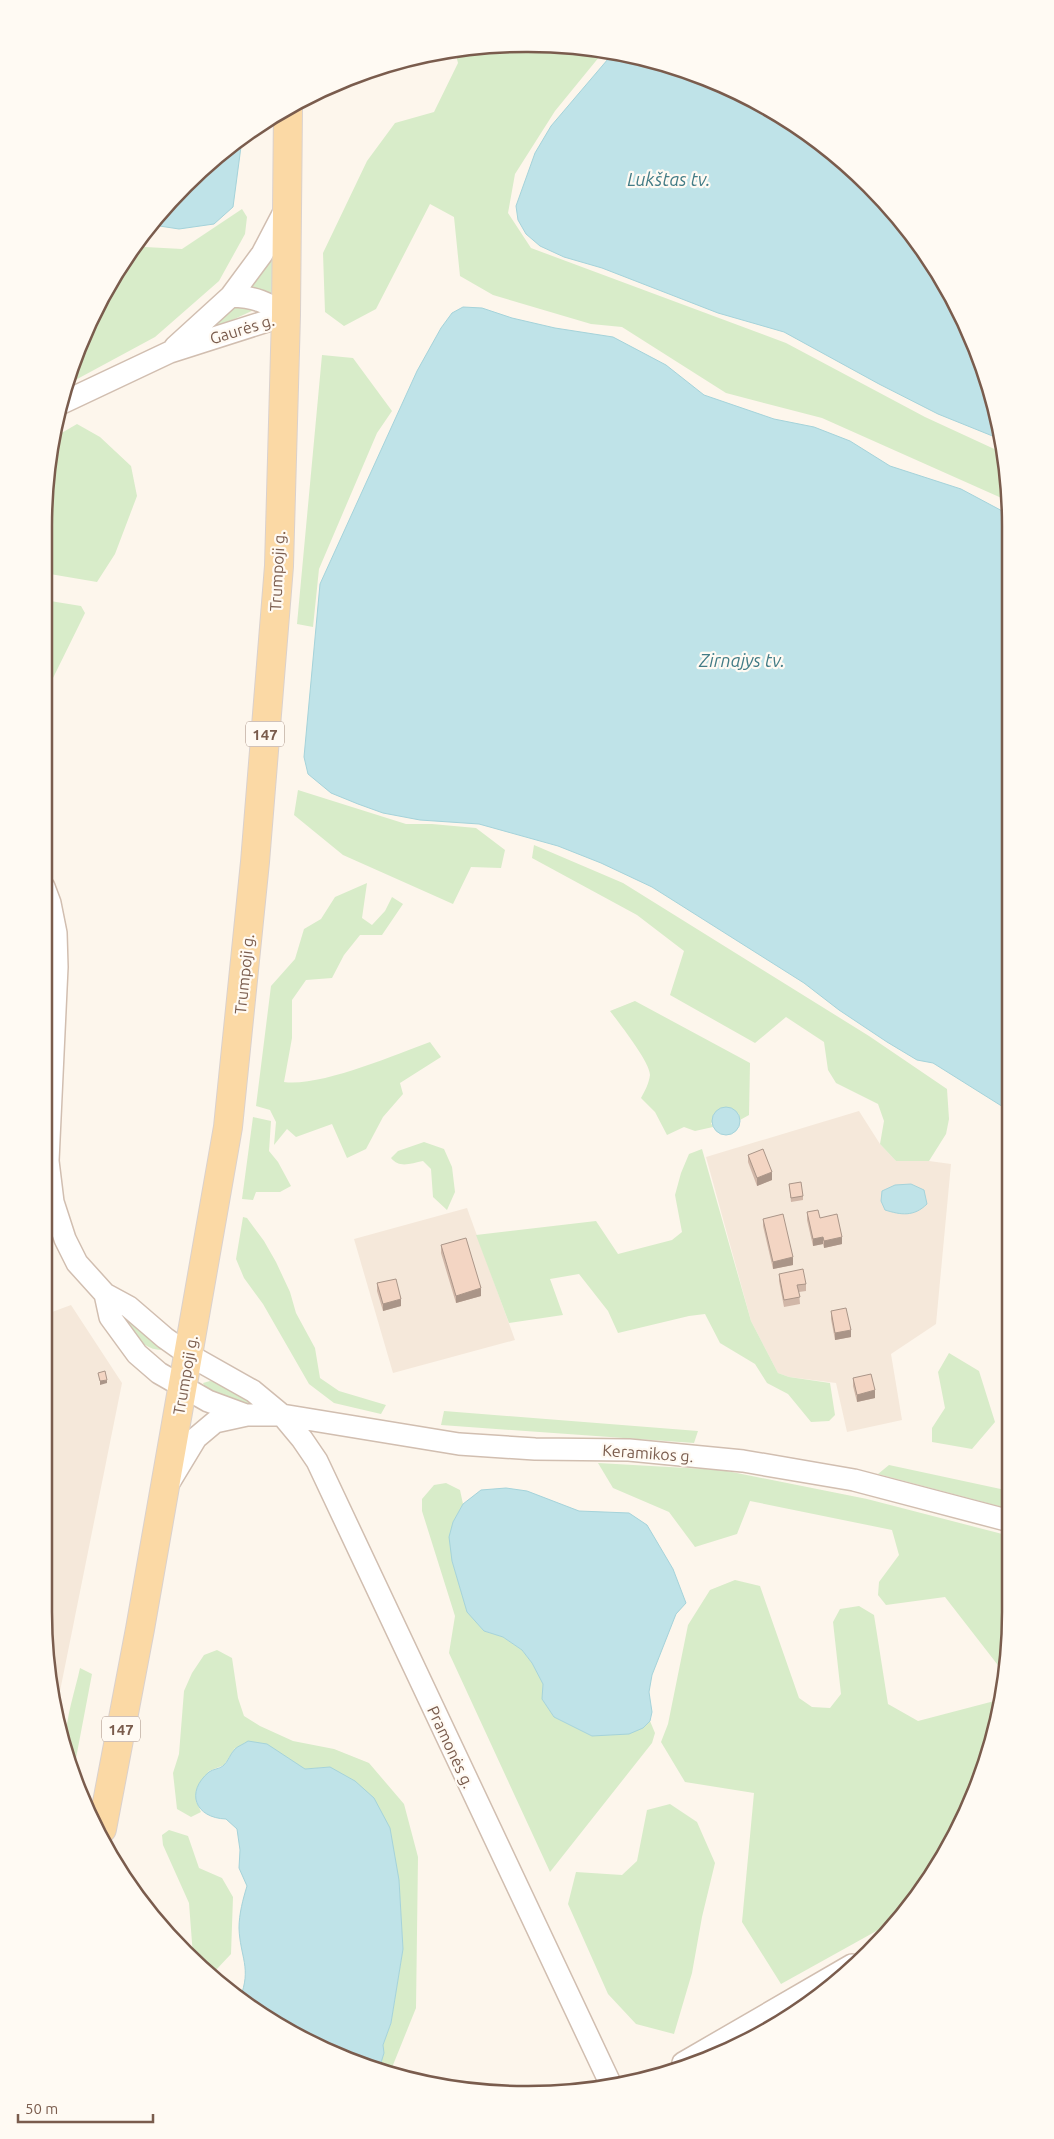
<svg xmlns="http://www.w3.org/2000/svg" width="1054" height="2139" font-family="Ubuntu,sans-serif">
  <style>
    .residential { fill: #f5e8da }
    .green { fill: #d8ecc9 }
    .water { fill: #bfe3e8; stroke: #a5d3da }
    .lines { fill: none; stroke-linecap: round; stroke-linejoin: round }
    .minor-casing { stroke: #d1beb0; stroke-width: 24 }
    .primary-casing { stroke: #dad1cd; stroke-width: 30 }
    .minor { stroke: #fff; stroke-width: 21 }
    .primary { stroke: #fbd9a5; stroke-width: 28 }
    .wall { fill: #d1b7a8 }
    .shaded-wall { fill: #aa9588 }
    .building { fill: #f3d5c3; stroke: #aa9588 }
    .labels { text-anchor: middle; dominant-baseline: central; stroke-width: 4.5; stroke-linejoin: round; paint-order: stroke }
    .shield { fill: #fffaf3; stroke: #a28b7f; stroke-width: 1 }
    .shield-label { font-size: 15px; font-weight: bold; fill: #7a5c4d }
    .street-label { font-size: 16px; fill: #7a5c4d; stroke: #fffaf3 }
    .water-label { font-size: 18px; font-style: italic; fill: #437c86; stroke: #fffaf3 }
    .rim { fill: none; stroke: #7a5c4d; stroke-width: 2.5 }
  </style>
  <rect width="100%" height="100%" fill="#fdf6ec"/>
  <path class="residential" d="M859,1111L880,1144L896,1161H929L951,1164L936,1324L891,1354L902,1420L847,1432L836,1383L789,1377L778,1373L751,1321L706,1157Z
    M467,1208L515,1340L393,1373L354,1239Z
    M71,1305L122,1383L58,1701L44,1612V1315Z"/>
  <path class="green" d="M527,44L604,51L555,111L515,174L508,213L531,248L786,343L925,417L1003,453L1006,464V500L822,418L726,393L622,327L591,324L493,295L460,276L454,217L430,204L376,309L344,326L325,312L323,253L367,161L395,123L434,112L458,63L455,51Z
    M242,209L247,217L245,234L219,281L155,337L68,384L81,342L125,258L137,244L145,247L182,249Z
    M273,254L272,296L252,287Z
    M235,304L258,308L189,340Z
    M322,355L353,358L392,411L377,433L319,569L313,627L297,624Z
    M77,424L100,437L131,466L137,496L115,554L97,582L44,573V527L53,438Z
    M44,600L81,606L85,613L53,678L44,690Z
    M298,790L406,824H432L476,828L505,850L501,868L471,867L453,904L343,855L294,815Z
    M534,845L623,883L869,1036L947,1089L949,1119L946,1134L929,1161H896L880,1144L884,1121L878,1104L836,1083L828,1070L824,1042L786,1017L755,1043L670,995L684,951L637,915L532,858Z
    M367,883L362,918L372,925L385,911L392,897L403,904L382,935H360L344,955L332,978L306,980L292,1000V1038L284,1082C320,1087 394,1055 430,1042L441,1057L400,1083L403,1094L383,1117L366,1149L347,1158L332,1124L296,1137L287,1129L274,1145L276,1122L270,1110L256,1106L271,986L295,959L304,929L321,919L335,897Z
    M635,1001L750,1063L749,1115L740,1120L738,1113L711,1123L713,1127L695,1131L684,1127L667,1135L655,1112L641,1098C645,1091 649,1083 650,1075C650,1062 619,1023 610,1011Z
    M253,1117L271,1121L269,1151L278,1162L291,1186L280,1192H256L253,1200L242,1199Z
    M424,1142L444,1149L452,1167L455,1192L447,1210L433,1197L431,1169L423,1161C411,1163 400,1169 391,1158L398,1151Z
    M702,1149L751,1321L778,1373L789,1377L830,1383L835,1415L829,1421L811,1422L788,1394L767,1383L755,1364L720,1343L705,1314L689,1316L618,1333L608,1311L579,1274L550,1279L563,1315L509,1323L476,1235L596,1221L618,1254L672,1240L682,1232L675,1195L681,1173L689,1154Z
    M243,1217L247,1218L264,1241L276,1262L290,1292L296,1313L315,1348L320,1378L339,1391L386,1405L381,1414L334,1403L309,1384L263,1304L244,1278L236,1259Z
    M117,1308L159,1345L161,1350C138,1349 129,1326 117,1308Z
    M949,1353L979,1371L995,1422L972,1449L932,1442V1428L945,1408L938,1372Z
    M210,1381L216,1382L253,1403L252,1407L206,1389L203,1383Z
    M444,1411L698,1431L694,1443L441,1425Z
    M598,1463L722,1470L867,1499L1010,1536V1612L1004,1673L945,1597L886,1605L878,1595L879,1582L899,1555L892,1530L750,1501L737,1534L695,1547L669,1512L613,1488Z
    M889,1465L1010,1491V1509L878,1474Z
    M446,1483L460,1490L463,1504L453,1522L452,1561L467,1611L484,1631L503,1637L522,1650L532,1663L543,1684L542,1699L554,1717L592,1736L643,1728L650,1721L655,1733L652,1743L550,1872L449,1653L455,1616L422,1511V1499L434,1485Z
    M735,1580L760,1586L799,1698L812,1707L830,1708L841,1694L833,1622L840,1609L859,1606L874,1615L888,1704L918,1721L1002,1699L973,1797L929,1880L898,1919L781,1984L742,1922L754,1793L685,1782L661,1742L668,1724L688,1625L710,1590Z
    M217,1650L232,1658L238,1698L244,1716L260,1726L293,1741L334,1749L369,1763L404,1804L418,1857L416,2008L391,2070L380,2066L384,2053L383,2045L391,2023L403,1949L399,1880L330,1767L305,1769L235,1748L224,1765L209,1771L199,1785L196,1801L201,1812L191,1817L177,1809L173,1773L179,1754L184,1691L192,1673L204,1655Z
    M80,1668L92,1674L73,1774C56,1742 73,1701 80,1668Z
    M670,1804L697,1822L715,1863L702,1917L692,1973L674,2034L636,2024L608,1994L568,1904L576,1872L622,1875L637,1861L647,1810Z
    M169,1830L188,1836L199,1868L222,1878L233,1897L231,1954L215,1971L206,1972L193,1956L189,1903L163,1845L162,1835Z"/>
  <path class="water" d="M614,52L712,81L821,144L911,233L974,342L1000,439L938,414L879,384L784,332L718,313L602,268L564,257L540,246L526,234L518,220L516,206L535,153L551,126Z
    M242,139L233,207L214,224L179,229L153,225L185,185Z
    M463,307L482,308L512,318L555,328L613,337L666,365L704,395L774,419L814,427L850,441L890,466L961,489L1006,513L1008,1110L933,1063L917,1060L887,1042L839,1010L804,983L652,887L601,863L558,846L479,824L420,820L383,813L358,804L331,793L308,774L304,757L320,584L417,371L441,328L452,313Z
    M712 1121a14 14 0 1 1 28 0a14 14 0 1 1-28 0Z
    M911,1184L924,1190L927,1204C914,1217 901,1215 885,1210L881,1201L882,1191L895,1185Z
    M506,1488L527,1491L579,1511L629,1513L647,1525L673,1569L686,1603L676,1614L652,1675L649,1692L652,1712L650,1721L643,1728L629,1734L592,1736L554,1717L542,1699L543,1684L532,1663L522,1650L503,1637L484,1631L467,1612L452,1561L449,1537L453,1522L463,1504L481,1490Z
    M248,1741L267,1744L305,1769L330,1767L355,1781L374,1798L390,1828L399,1880L403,1949L391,2023L383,2045L384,2053L380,2066L285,2030L240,1998C252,1968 240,1957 239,1928C239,1914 243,1899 247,1886L239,1868L240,1850L237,1829L226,1819C195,1818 185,1792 209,1772C213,1769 219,1769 223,1766C228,1762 230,1754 235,1749C238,1746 244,1744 248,1741Z"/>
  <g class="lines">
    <defs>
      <path id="minor" d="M231,296C256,297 266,302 286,315
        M175,347L231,296L262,254L286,208
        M62,403L170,352L286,315
        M44,887L50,903L56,933L57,967L48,1161L53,1202L65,1239L77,1263L105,1294L129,1307L165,1338L189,1355L253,1391L282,1415L302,1439L317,1461L611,2085
        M105,1294L110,1317L137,1354L159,1373L208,1401L246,1415
        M170,1481L196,1438L215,1422L247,1415H282L459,1444L535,1449L629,1450L743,1461L854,1480L1010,1521
        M683,2063L852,1965"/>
      <path id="primary" d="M102,1829L140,1629L228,1127L255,862L279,566L286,315L288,109"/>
    </defs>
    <use href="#minor" class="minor-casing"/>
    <use href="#primary" class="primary-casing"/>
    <use href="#minor" class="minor"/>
    <use href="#primary" class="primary"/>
  </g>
  <path class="wall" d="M748,1155L772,1180L757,1186L748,1162Z
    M789,1184L803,1196V1200L791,1202Z
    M807,1212L820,1218L842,1244L824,1248L823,1244L813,1246L807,1220Z
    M763,1219L793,1265L773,1269L763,1226Z
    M441,1245L481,1296L456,1303L441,1253Z
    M779,1274L806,1284V1291L799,1292L800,1304L784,1307L779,1281Z
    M377,1283L401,1306L383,1311L377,1291Z
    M831,1311L851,1337L835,1340L831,1319Z
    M853,1378L875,1398L857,1402L853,1386Z"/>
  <path class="shaded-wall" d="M772,1172V1180L757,1186V1178Z
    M823,1237V1244L813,1246V1239Z
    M842,1237V1244L824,1248V1241Z
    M793,1257V1265L773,1269V1262Z
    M481,1288V1296L456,1303V1296Z
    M401,1299V1306L383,1311V1304Z
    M851,1330V1337L835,1340V1333Z
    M107,1380V1383L100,1385V1381Z
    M875,1390V1398L857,1402V1395Z"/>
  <path class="building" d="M763,1149L772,1172L757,1178L748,1155Z
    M801,1182L803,1196L791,1198L789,1184Z
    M818,1210L820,1218L837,1214L842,1237L824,1241L823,1237L813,1239L807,1212Z
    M783,1214L793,1257L773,1262L763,1219Z
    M466,1238L481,1288L456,1296L441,1245Z
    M803,1269L806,1284L797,1285L800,1297L784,1300L779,1274Z
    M396,1279L401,1299L383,1304L377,1283Z
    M846,1308L851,1330L835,1333L831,1311Z
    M105,1371L107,1380L100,1381L98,1373Z
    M871,1374L875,1390L857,1395L853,1378Z"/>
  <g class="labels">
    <g class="shield">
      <rect x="246" y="721.5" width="38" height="25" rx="4"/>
      <rect x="102" y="1716.5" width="38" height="25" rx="4"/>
    </g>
    <g class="shield-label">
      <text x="265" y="734">147</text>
      <text x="121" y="1729">147</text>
    </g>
    <g class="street-label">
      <text transform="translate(242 329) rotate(-17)">Gaurės g.</text>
      <text transform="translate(277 571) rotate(-87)">Trumpoji g.</text>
      <text transform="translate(244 974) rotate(-84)">Trumpoji g.</text>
      <text transform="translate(185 1375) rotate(-80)">Trumpoji g.</text>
      <text transform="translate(648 1453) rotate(4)">Keramikos g.</text>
      <text transform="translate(451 1747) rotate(65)">Pramonės g.</text>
    </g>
    <g class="water-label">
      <text x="669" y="179">Lukštas tv.</text>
      <text x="742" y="660">Zirnajys tv.</text>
    </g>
  </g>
  <path d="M0 0H1054V2139H0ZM526 52H528A474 474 0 0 1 1002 526V1612A474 474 0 0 1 528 2086H526A474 474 0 0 1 52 1612V526A474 474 0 0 1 526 52Z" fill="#fffaf3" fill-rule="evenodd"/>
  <path class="rim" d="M526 52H528A474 474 0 0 1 1002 526V1612A474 474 0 0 1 528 2086H526A474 474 0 0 1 52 1612V526A474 474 0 0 1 526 52Z"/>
  <path d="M18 2114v8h135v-8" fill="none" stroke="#7a5c4d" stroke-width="2.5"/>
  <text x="25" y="2114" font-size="15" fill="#7a5c4d" stroke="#fffaf3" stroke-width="4" paint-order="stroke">50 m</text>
</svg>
